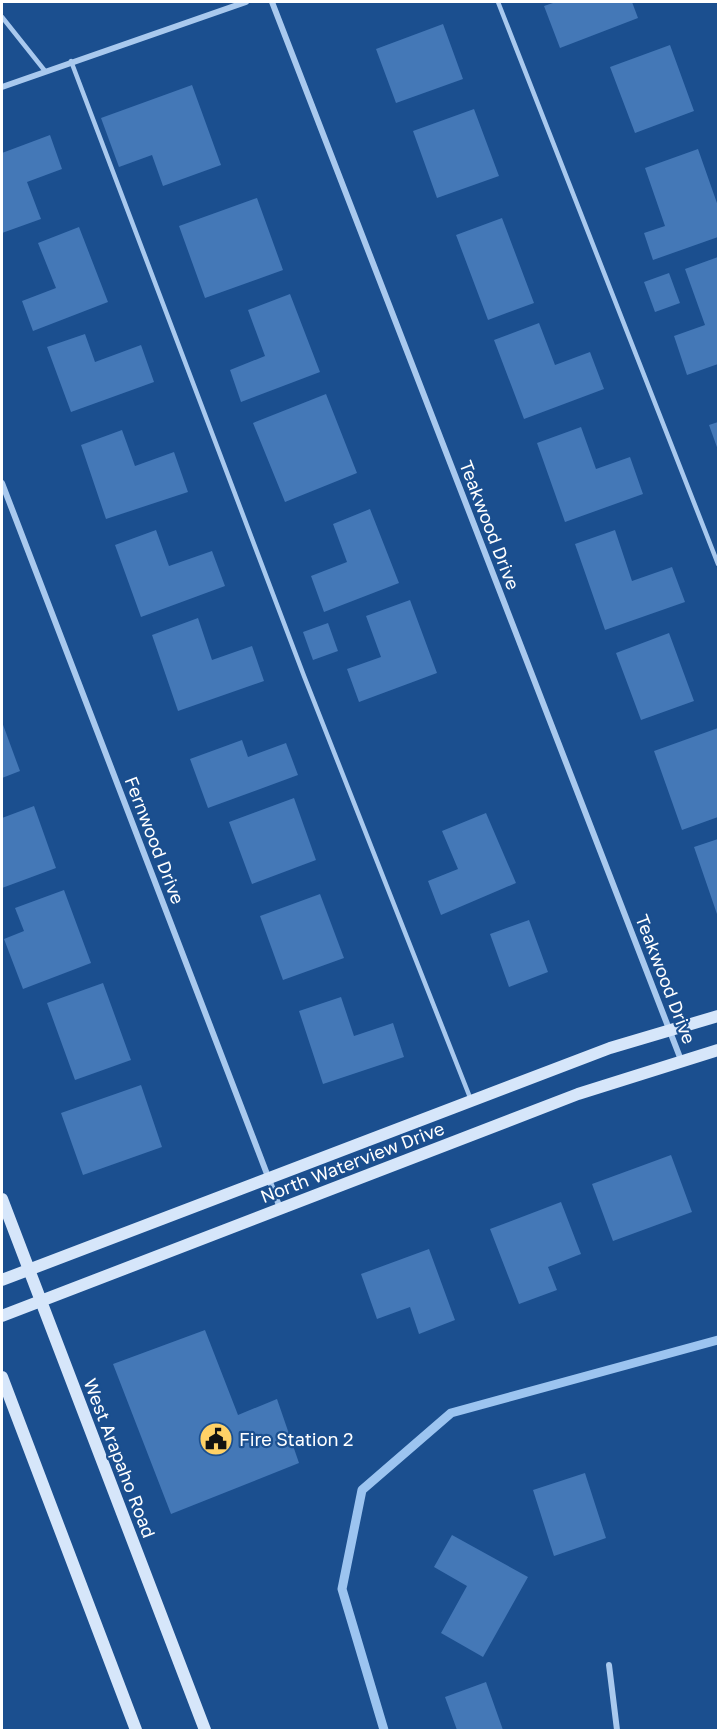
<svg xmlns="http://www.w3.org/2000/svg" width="720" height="1732" font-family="'Golos Text',sans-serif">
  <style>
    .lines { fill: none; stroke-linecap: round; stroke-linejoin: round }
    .stream { stroke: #9cc4f0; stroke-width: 9 }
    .building { fill: #4478b7 }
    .lane { stroke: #a9c9ee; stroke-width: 4.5 }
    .street { stroke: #a9c9ee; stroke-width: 6 }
    .secondary { stroke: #d6e6fa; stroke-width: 12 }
    .labels { text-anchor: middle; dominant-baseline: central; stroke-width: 4.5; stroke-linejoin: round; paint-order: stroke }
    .street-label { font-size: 18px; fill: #fff; stroke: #1b4f8f }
    .poi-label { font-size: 18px; fill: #fff; stroke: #1b4f8f; text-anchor: start }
  </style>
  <rect width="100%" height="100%" fill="#1b4f8f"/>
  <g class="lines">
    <path class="stream" d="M384,1730L342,1589L362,1490L451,1413L718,1340"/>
  </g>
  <path class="building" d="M556,2H632L638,18L560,48L544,6Z
    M443,24L463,79L396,103L376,49Z
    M670,45L694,111L635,133L610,67Z
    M192,85L221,165L163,186L152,155L119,167L101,118Z
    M474,109L499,176L437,198L413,131Z
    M50,135L62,169L27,182L41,219L2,233V153Z
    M698,149L718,206V237L653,260L644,233L665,226L645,168Z
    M257,198L283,270L205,298L179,226Z
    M502,218L534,303L488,320L456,235Z
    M79,227L108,302L33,331L22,301L56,288L38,243Z
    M718,257V364L687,375L674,336L705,325L685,269Z
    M669,273L680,303L655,312L644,282Z
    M290,294L320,372L241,402L230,370L265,356L248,310Z
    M539,323L555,365L590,352L604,389L524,419L494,340Z
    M85,334L95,362L141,345L154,382L71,412L47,347Z
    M326,394L357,473L285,502L253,423Z
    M718,422V450L709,425Z
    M581,427L596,469L630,457L643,494L565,522L537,443Z
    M122,430L135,466L174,452L188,492L106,519L81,445Z
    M370,509L399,583L324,612L311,576L347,562L333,524Z
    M156,530L169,566L212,551L225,586L141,617L115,545Z
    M615,530L632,581L672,567L685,602L605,630L575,544Z
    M410,600L437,673L359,702L347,669L381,657L366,616Z
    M198,618L212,660L252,646L264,681L178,711L152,635Z
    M328,623L338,651L313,660L303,632Z
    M669,633L694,701L641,720L616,653Z
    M2,722L20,771L2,778Z
    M718,728V817L682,830L654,751Z
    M242,740L248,757L286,743L298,775L208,808L190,759Z
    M294,798L316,860L252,884L229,822Z
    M34,806L56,868L2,888V818Z
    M486,813L516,883L441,915L428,881L458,869L442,831Z
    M718,839V917L694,847Z
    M64,890L91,963L23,989L4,939L24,931L15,908Z
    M320,894L344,958L283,980L260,916Z
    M529,920L548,972L509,987L490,934Z
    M103,983L131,1060L75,1080L47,1003Z
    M341,997L354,1036L393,1023L404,1057L323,1084L299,1011Z
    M141,1085L162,1147L83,1175L61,1113Z
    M671,1155L692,1212L613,1241L592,1184Z
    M561,1202L581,1254L548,1267L557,1290L519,1304L490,1229Z
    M429,1249L455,1320L419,1334L410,1307L377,1319L361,1274Z
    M205,1330L238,1415L277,1399L299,1463L171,1514L113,1364Z
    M585,1473L606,1538L554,1556L533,1490Z
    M452,1535L528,1577L483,1657L441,1633L467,1586L434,1567Z
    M486,1682L503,1730H457L445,1697Z"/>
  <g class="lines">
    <path class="lane" d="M498,2L718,564
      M2,17L45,71
      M71,61L304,676L471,1100"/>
    <path class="street" d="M272,2L681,1060
      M2,87L246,2
      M2,483L280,1208
      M609,1665L617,1730"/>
    <path class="secondary" d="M2,1199L205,1730
      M2,1280L610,1048L718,1016
      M2,1316L578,1094L718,1050
      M2,1377L136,1730"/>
  </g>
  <defs>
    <symbol id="civic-disc" viewBox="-11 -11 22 22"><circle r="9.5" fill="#ffd166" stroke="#1b4f8f"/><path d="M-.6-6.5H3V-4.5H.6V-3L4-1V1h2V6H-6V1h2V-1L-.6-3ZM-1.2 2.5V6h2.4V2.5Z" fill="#111"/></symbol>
  </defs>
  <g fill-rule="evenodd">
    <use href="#civic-disc" x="197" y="1420" width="38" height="38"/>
  </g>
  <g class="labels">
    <g class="street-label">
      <text transform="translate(490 525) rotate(69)">Teakwood Drive</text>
      <text transform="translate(155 840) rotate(69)">Fernwood Drive</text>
      <text transform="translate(666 979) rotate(69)">Teakwood Drive</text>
      <text transform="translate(352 1162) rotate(-21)">North Waterview Drive</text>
      <text transform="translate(120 1458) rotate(69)">West Arapaho Road</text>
    </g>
    <g class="poi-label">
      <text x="239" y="1439">Fire Station 2</text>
    </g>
  </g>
  <rect width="720" height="1732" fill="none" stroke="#ffffff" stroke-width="6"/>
</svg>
